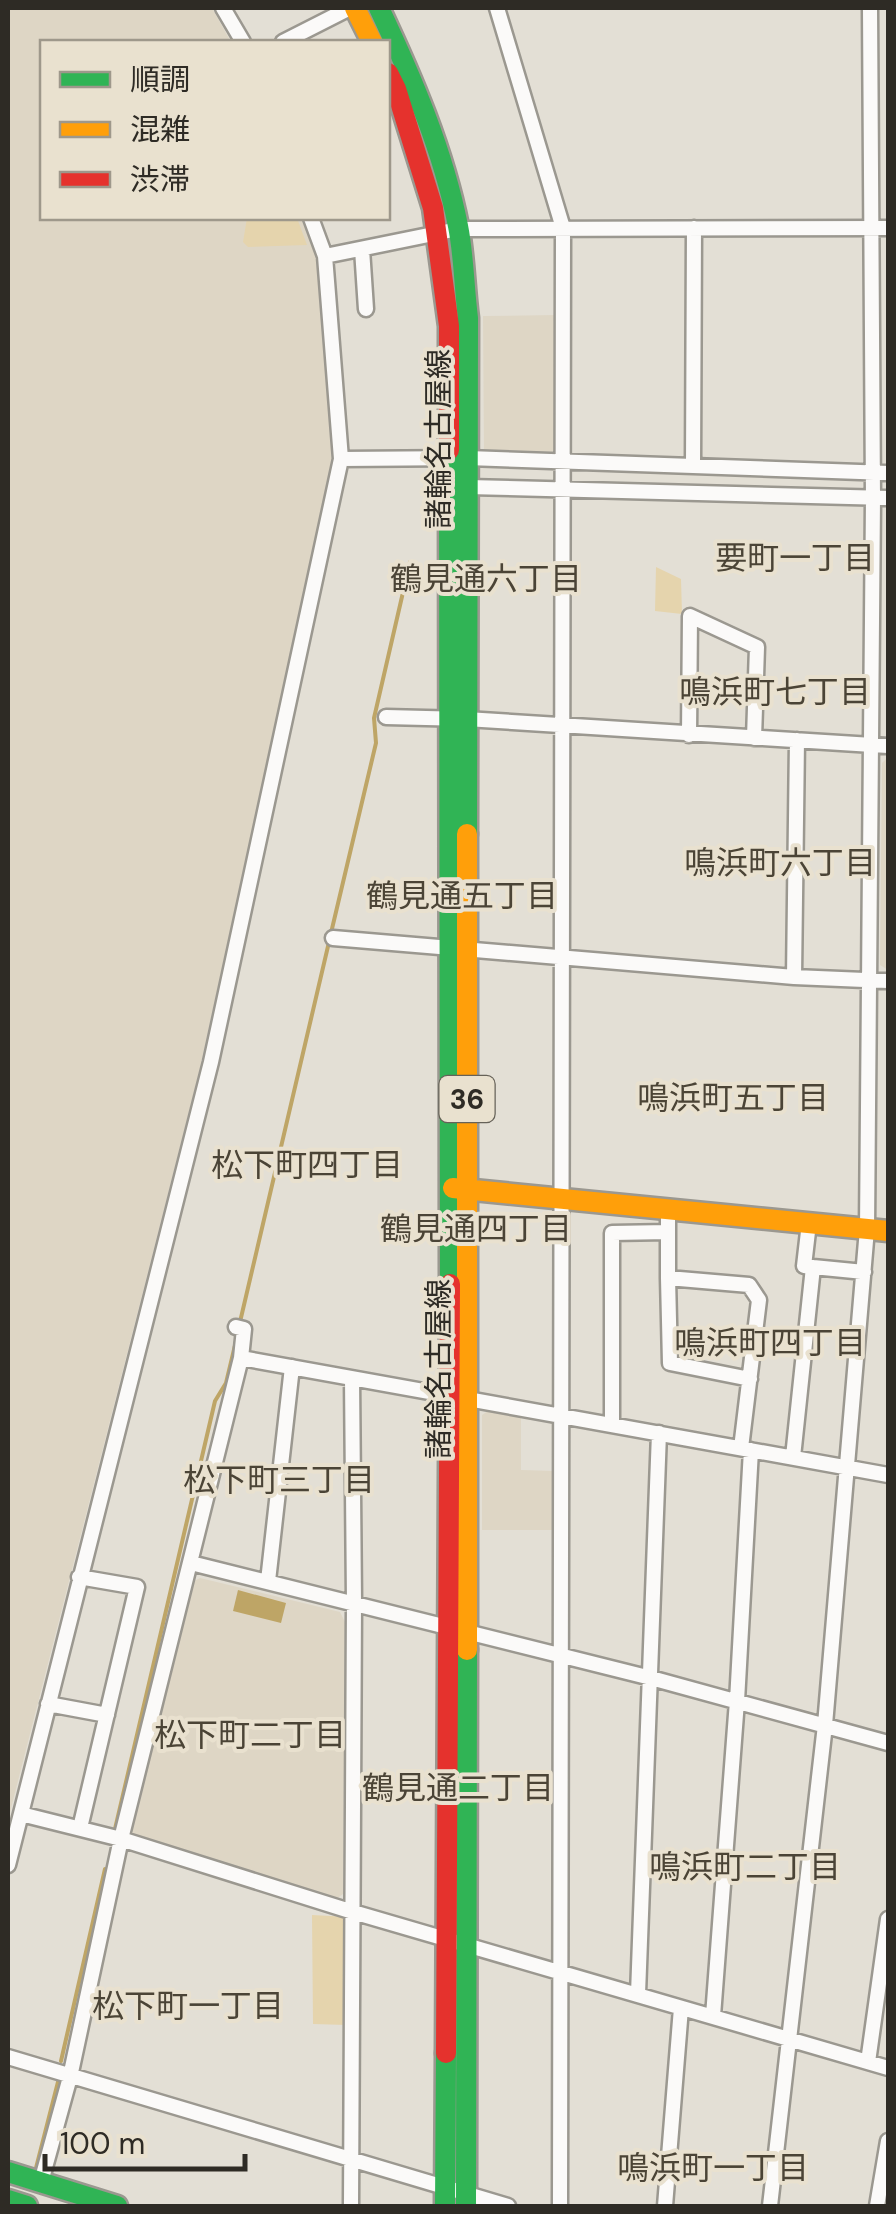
<svg xmlns="http://www.w3.org/2000/svg" width="896" height="2214" font-family="'DM Sans','Noto Sans JP',sans-serif">
  <style>
    .built { fill: #ded6c5 }
    .green { fill: #e5d4ad }
    .water { fill: #bea566 }
    .lines { fill: none; stroke-linecap: round; stroke-linejoin: round }
    .stream { stroke: #bea566; stroke-width: 4 }
    .street-casing { stroke: #9b9890; stroke-width: 19 }
    .fast-casing { stroke: #9b9890; stroke-width: 25 }
    .slow-casing { stroke: #9b9890; stroke-width: 25 }
    .jam-casing { stroke: #9b9890; stroke-width: 25 }
    .street { stroke: #fbfaf9; stroke-width: 14 }
    .fast { stroke: #30b455; stroke-width: 20 }
    .slow { stroke: #ff9f0a; stroke-width: 20 }
    .jam { stroke: #e5322d; stroke-width: 20 }
    .labels { text-anchor: middle; dominant-baseline: central; stroke-width: 8; stroke-linejoin: round; paint-order: stroke }
    .shield { fill: #e9e1cf; stroke: #666258; stroke-width: 2.5 }
    .shield-label { font-size: 28px; font-weight: bold; fill: #2e2b25 }
    .street-label { font-size: 30px; fill: #2e2b25; stroke: #e9e1cf }
    .neighbourhood-label { font-size: 32px; fill: #4b4436; stroke: #e9e1cf }
  </style>
  <rect width="100%" height="100%" fill="#e3dfd5"/>
  <path class="built" d="M8,8H212L231,42H42V218H301L316,256L333,466L199,1072L8,1820Z
    M557,315L555,457L484,451L483,316Z
    M888,757V970L880,965L882,763Z
    M488,1411L521,1417V1470L554,1471L556,1530H482V1415Z
    M200,1578L340,1612L345,1622L343,1894L336,1899L129,1835L192,1582Z"/>
  <path class="green" d="M247,218H297L307,245L248,247L243,242Z
    M656,567L681,579L682,614L655,611Z
    M312,1915L349,1917L347,2025L313,2024Z"/>
  <path class="water" d="M238,1590L286,1603L281,1623L233,1611Z"/>
  <g class="lines">
    <path class="stream" d="M331,933L376,743L374,718L410,562
      M240,1322L329,942
      M115,1829L215,1401L226,1383L237,1337
      M61,2061L105,1869
      M36,2168L59,2078"/>
    <defs>
      <path id="street" d="M223,8L243,42
        M497,8L563,228L560,2206
        M283,42L350,8
        M362,249L366,309
        M325,256L458,229L888,228
        M341,459L468,458L888,473
        M693,465L694,228
        M468,487L888,498
        M386,717L466,719L888,746
        M689,735L690,616L757,647L754,738
        M333,938L794,977L888,981
        M794,977L797,740
        M668,1209V1278L749,1285L759,1300L741,1448
        M813,1267L864,1272
        M668,1278L670,1363L750,1379
        M241,1358L888,1475
        M612,1424V1233L668,1232
        M793,1457L813,1267L804,1266L809,1223
        M191,1563L651,1678L888,1743
        M79,1577L137,1587L80,1828
        M268,1581L292,1367
        M48,1704L107,1715
        M21,1814L121,1839L353,1912L888,2068
        M8,1865L211,1062L341,459L325,256L311,218
        M638,1994L659,1433
        M713,2016L737,1701L751,1450
        M8,2057L508,2206
        M868,2062L888,1919
        M41,2182L70,2077L121,1839L241,1358L244,1329L236,1327
        M351,2206L354,1602L352,1378
        M665,2206L681,2008
        M770,2206L825,1725L867,1229L873,498L870,8
        M877,2206L888,2141"/>
      <path id="fast" d="M379,8C412,78 443,150 458,226C464,256 464,287 468,318L467,834
        M449,450L450,1284
        M8,2172L117,2206
        M8,2200L27,2206
        M445,2206L446,2053
        M466,2206L467,1650"/>
      <path id="slow" d="M355,8L372,42
        M453,1188L888,1231
        M467,1650V834"/>
      <path id="jam" d="M388,73L396,89L433,208L449,326V450
        M446,2053L450,1284"/>
    </defs>
    <use href="#street" class="street-casing"/>
    <use href="#fast" class="fast-casing"/>
    <use href="#slow" class="slow-casing"/>
    <use href="#jam" class="jam-casing"/>
    <use href="#street" class="street"/>
    <use href="#fast" class="fast"/>
    <use href="#slow" class="slow"/>
    <use href="#jam" class="jam"/>
  </g>
  <g class="labels">
    <rect class="shield" x="439.5" y="1076" width="55" height="46" rx="8"/>
    <g class="shield-label">
      <text x="467" y="1099">36</text>
    </g>
    <g class="street-label">
      <text transform="translate(438 439) rotate(-90)">諸輪名古屋線</text>
      <text transform="translate(438 1369) rotate(-90)">諸輪名古屋線</text>
    </g>
    <g class="neighbourhood-label">
      <text x="795" y="558">要町一丁目</text>
      <text x="486" y="579">鶴見通六丁目</text>
      <text x="775" y="692">鳴浜町七丁目</text>
      <text x="780" y="863">鳴浜町六丁目</text>
      <text x="462" y="896">鶴見通五丁目</text>
      <text x="733" y="1098">鳴浜町五丁目</text>
      <text x="307" y="1165">松下町四丁目</text>
      <text x="476" y="1229">鶴見通四丁目</text>
      <text x="770" y="1343">鳴浜町四丁目</text>
      <text x="279" y="1480">松下町三丁目</text>
      <text x="250" y="1735">松下町二丁目</text>
      <text x="458" y="1788">鶴見通二丁目</text>
      <text x="745" y="1867">鳴浜町二丁目</text>
      <text x="188" y="2006">松下町一丁目</text>
      <text x="713" y="2168">鳴浜町一丁目</text>
    </g>
  </g>
  <rect width="896" height="2214" fill="none" stroke="#2e2b25" stroke-width="20"/>
  <rect x="40" y="40" width="350" height="180" fill="#e9e1cf" stroke="#9e988b" stroke-width="2.5"/>
  <rect x="60" y="72" width="50" height="15" fill="#30b455" stroke="#9e988b" stroke-width="2.5"/>
  <text x="130" y="90" font-size="30" fill="#2e2b25">順調</text>
  <rect x="60" y="122" width="50" height="15" fill="#ff9f0a" stroke="#9e988b" stroke-width="2.5"/>
  <text x="130" y="140" font-size="30" fill="#2e2b25">混雑</text>
  <rect x="60" y="172" width="50" height="15" fill="#e5322d" stroke="#9e988b" stroke-width="2.5"/>
  <text x="130" y="190" font-size="30" fill="#2e2b25">渋滞</text>
  <path d="M45 2154v15h200v-15" fill="none" stroke="#2e2b25" stroke-width="5"/>
  <text x="60" y="2154" font-size="30" fill="#2e2b25" stroke="#e9e1cf" stroke-width="8" paint-order="stroke">100 m</text>
</svg>
